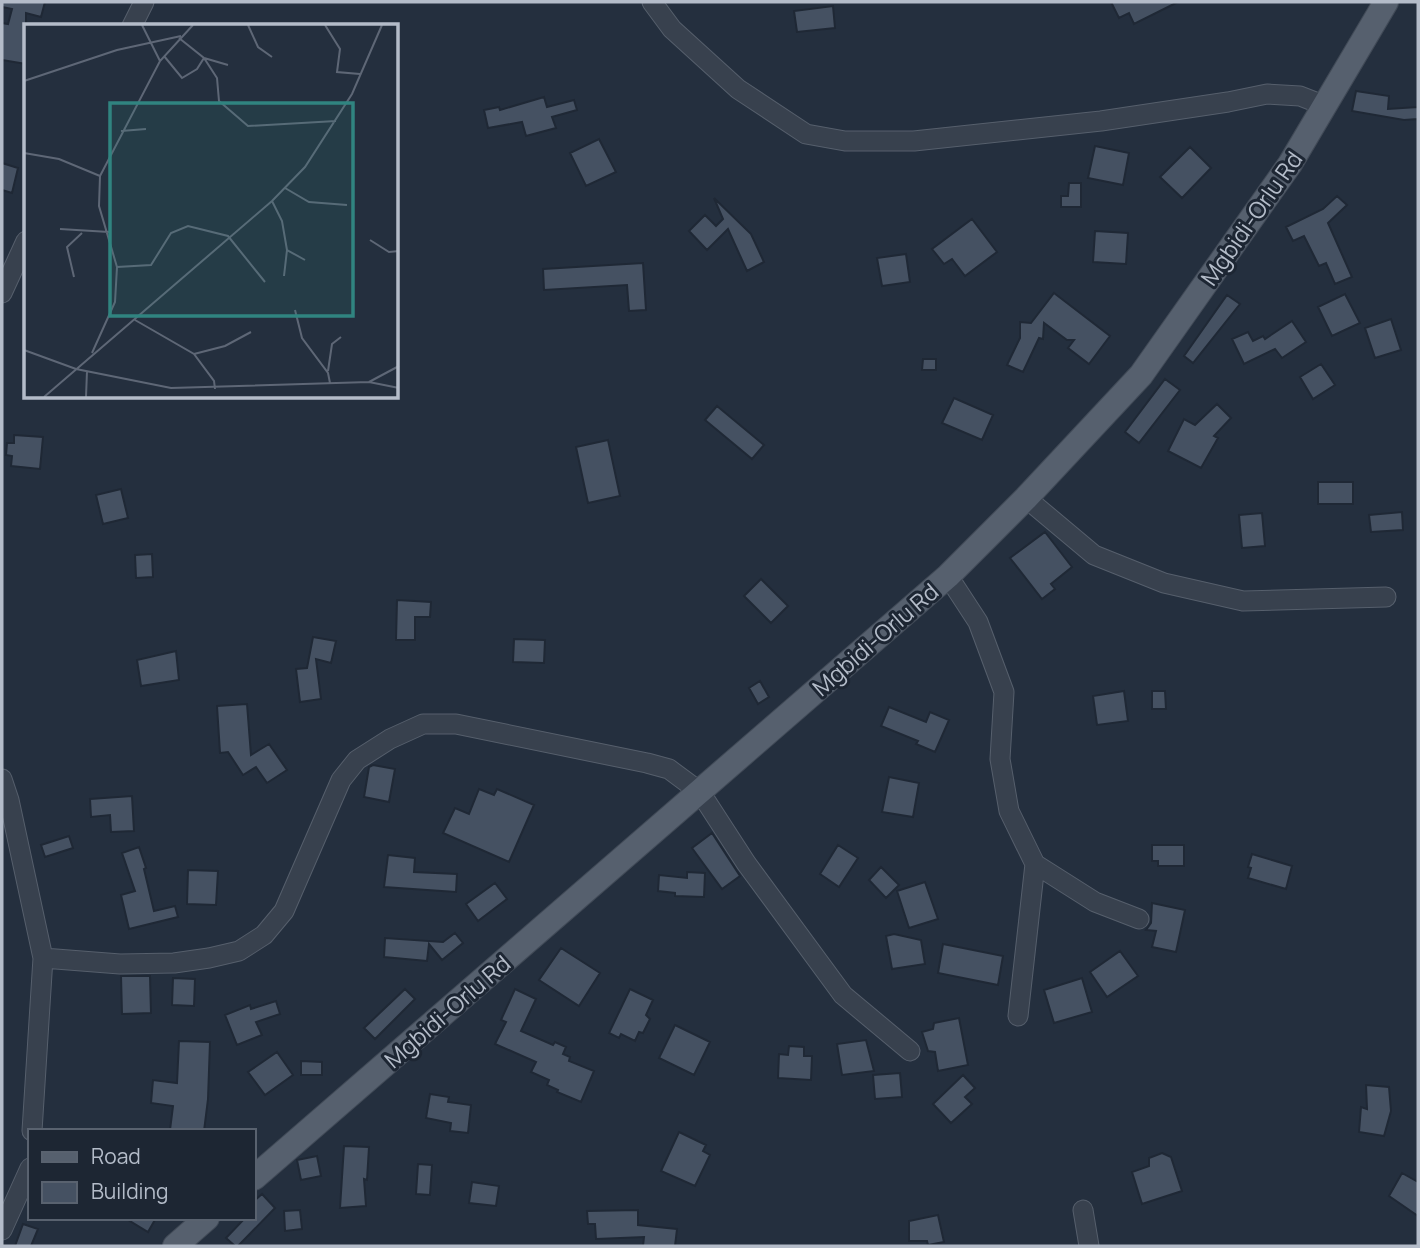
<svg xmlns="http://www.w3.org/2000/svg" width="1420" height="1248" font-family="Manrope,sans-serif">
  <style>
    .building { fill: #455162; stroke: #1f2835; stroke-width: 2 }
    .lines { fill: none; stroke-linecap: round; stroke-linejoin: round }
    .minor-casing { stroke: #565f6c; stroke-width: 21 }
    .major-casing { stroke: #414a57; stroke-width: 26 }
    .minor { stroke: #38414e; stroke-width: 19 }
    .major { stroke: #56606e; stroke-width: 24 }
    .labels { text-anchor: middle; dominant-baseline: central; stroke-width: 6; stroke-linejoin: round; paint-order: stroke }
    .street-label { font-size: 23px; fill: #b4bcc9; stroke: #1d2633 }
    .inset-road { fill: none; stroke: #5e6776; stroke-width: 2 }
    .view { fill: #308480; fill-opacity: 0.15; stroke: #308480; stroke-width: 3.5 }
    .inset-edge { fill: none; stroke: #b4bcc9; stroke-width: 3.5 }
  </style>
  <rect width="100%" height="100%" fill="#242f3e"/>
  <path class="building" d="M2,2H45L41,17L26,13V64L2,60V23L8,24L12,9L2,7Z
    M1111,2H1178L1134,24L1129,13L1119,18Z
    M833,6L835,28L797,32L794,11Z
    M1356,91L1389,96L1388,109L1418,107V119L1404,120L1352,111Z
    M544,97L547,107L574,100L577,110L552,117L556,128L526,136L522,122L488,128L484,110L499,107L500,110Z
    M599,139L616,172L586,186L570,153Z
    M1095,146L1129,153L1123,185L1088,178Z
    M1190,147L1211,168L1182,198L1160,177Z
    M2,163L18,168L12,193L2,190Z
    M1069,183H1081V207H1061V196H1068Z
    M1337,196L1347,205L1328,223L1352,277L1335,284L1326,263L1319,266L1304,236L1293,241L1286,227L1323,209Z
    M714,198L751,234L764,262L747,271L728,229L707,250L689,231L705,215L716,226L723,219Z
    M972,219L997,252L965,276L952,259L944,264L932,249Z
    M1095,231L1128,233L1126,264L1093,262Z
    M906,254L910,282L882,286L877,258Z
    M643,263L646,310L629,311L627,285L544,290L543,269Z
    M1054,293L1110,336L1089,364L1068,348L1074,340H1067L1044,323L1043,339L1039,338L1023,372L1007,365L1020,338V322L1031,323Z
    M1345,294L1360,323L1332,336L1318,307Z
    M1227,295L1240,304L1193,363L1184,356Z
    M1391,319L1401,350L1375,358L1365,328Z
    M1292,321L1306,342L1282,358L1275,349L1244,364L1232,339L1248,332L1253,341L1263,336L1265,339Z
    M923,359H936V370H922Z
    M1321,364L1335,385L1313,399L1300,377Z
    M1165,379L1180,390L1139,443L1125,432Z
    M954,398L993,415L982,440L942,423Z
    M1217,404L1231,418L1214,436L1218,438L1201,468L1168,451L1184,419L1195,425Z
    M717,406L764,445L752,459L705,420Z
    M14,435L43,437L40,469L11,466L12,456L6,455L7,443H14Z
    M608,440L620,496L588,503L576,447Z
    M1318,482H1353V504H1318Z
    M121,489L128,518L103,524L96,495Z
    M1402,512L1403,530L1371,532L1369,515Z
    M1262,513L1265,546L1242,548L1239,515Z
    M1045,532L1072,567L1051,584L1055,589L1042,599L1010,558Z
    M152,554L153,577L136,578L135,555Z
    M761,579L788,606L771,623L744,596Z
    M397,600L431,602L430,617H415V640H396Z
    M313,637L336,641L331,663L316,659L321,699L300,702L296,669L307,668Z
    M514,639L545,640L544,663L513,662Z
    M176,651L179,680L141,686L137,660Z
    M760,681L769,697L758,704L749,688Z
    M1124,691L1128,721L1097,725L1093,696Z
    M1152,691H1165L1166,709H1152Z
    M247,704L251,755L269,744L287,770L267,783L256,767L243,775L228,752L220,753L217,706Z
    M889,707L926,722L930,712L949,720L935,752L916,744L918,741L881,726Z
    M373,765L395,769L389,802L364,797L369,767Z
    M889,777L919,783L913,817L882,812Z
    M479,789L494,795L497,789L534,805L509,862L443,833L455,808L469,814Z
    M132,796L134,831L111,832L110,815L91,817L90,799Z
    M712,833L740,876L722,889L692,848Z
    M69,836L73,848L45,857L41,845Z
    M838,845L858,858L839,887L820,874Z
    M1152,845H1184V866H1158V861H1152Z
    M139,847L146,868L144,869L154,911L175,906L178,917L129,929L121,895L135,891L122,853Z
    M1252,854L1292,866L1286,889L1248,878L1251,868L1248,867Z
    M388,855L415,858L414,872L457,874L456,892L384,887Z
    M881,867L899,885L886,898L869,880Z
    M188,870L218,871L216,905L187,904Z
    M687,872L705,873L704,897L675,896V893L658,891L659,875L687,878Z
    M925,882L938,919L909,928L897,891Z
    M495,883L507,899L478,921L466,904Z
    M1152,903L1185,910L1176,952L1152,947L1156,931L1146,930L1151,923Z
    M455,933L463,943L442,960L429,944L427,961L384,957L385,938L443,942Z
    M894,934L921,940L925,964L892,969L886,936Z
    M943,944L1003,956L998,985L938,973Z
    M561,948L600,973L579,1006L539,980Z
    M1120,951L1138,976L1107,997L1090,972Z
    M121,976H150L151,1013L122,1014Z
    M173,978L195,979L194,1006L172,1005Z
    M1082,978L1092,1012L1054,1023L1044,990Z
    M405,989L415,999L375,1039L364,1028Z
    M515,989L536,999L521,1031L553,1045L555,1042L566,1047L563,1054L570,1057L569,1061L594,1071L581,1102L557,1092L558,1090L547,1085L549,1080L531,1072L536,1062L495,1044L506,1022L501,1020Z
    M630,989L653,1000L646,1015L650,1019L643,1033L639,1032L635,1041L621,1034L619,1038L609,1033Z
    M276,1001L280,1014L256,1022L262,1035L237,1045L225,1015L250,1005L251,1009Z
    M959,1018L968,1065L938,1071L935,1052L928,1051L922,1032L933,1029L934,1023Z
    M675,1025L710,1042L694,1075L659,1058Z
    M866,1040L874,1071L842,1075L837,1044Z
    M179,1041L210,1042L208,1099L204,1131L170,1130L173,1106L151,1103L153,1080L177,1083Z
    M789,1046L804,1047V1056H812L811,1080L778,1078L779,1054L788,1055Z
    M277,1052L293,1075L265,1095L248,1072Z
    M301,1061L322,1062V1075H301Z
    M900,1073L902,1097L875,1099L873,1075Z
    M963,1075L975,1088L965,1097L972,1104L951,1123L933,1104Z
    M1366,1085L1389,1087L1391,1111L1384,1136L1359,1132L1361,1107L1367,1109Z
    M430,1094L449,1097L448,1102L471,1105L468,1133L450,1131L451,1123L426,1118Z
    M679,1132L706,1145L703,1151L710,1155L695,1186L661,1171Z
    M344,1146L369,1147L367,1180L364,1179L366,1206L340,1208Z
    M1162,1153L1171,1157L1182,1191L1142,1204L1132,1172L1149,1166V1158Z
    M317,1156L321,1176L301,1180L297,1160Z
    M418,1164L432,1165L430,1195L416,1194Z
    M1402,1173L1418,1182V1216L1389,1196Z
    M472,1182L499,1186L496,1206L469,1203Z
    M262,1194L275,1208L238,1246H235L226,1238L245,1218H254V1201Z
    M300,1210L302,1229L285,1231L284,1211Z
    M638,1210V1225L677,1229L675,1246H643L644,1237L596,1239L595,1224H588L587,1211Z
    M938,1215L944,1242L928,1245L927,1241H909V1221Z
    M125,1218H156L148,1232Z
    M23,1224L38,1229L31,1246H15Z"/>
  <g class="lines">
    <defs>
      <path id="minor" d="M652,2L672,29L738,89L806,134L845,141H914L1101,121L1228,102L1267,94L1300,96L1318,103L1323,109
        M132,26L144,2
        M2,293L26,241
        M1026,498L1094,555L1164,583L1243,601L1386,597
        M948,576L978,622L1004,692L1000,759L1009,811L1035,864L1095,902L1139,919
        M2,779L9,800L43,958L32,1131
        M43,958L120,964L174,963L209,958L239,951L264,935L284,911L341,780L357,760L390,739L423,724H456L647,763L669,769L700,792L746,863L843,995L910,1051
        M1018,1016L1035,864
        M1083,1210L1089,1246
        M2,1230L30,1168"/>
      <path id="major" d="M254,1178L948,576L1026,498L1141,375L1290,164L1386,2
        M175,1246L207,1218"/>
    </defs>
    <use href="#minor" class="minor-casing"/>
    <use href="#major" class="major-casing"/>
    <use href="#minor" class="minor"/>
    <use href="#major" class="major"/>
  </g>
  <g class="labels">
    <g class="street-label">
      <text transform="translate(1251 218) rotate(-55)">Mgbidi-Orlu Rd</text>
      <text transform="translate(875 639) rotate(-41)">Mgbidi-Orlu Rd</text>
      <text transform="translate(447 1011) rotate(-41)">Mgbidi-Orlu Rd</text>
    </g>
  </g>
  <g transform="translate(24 24)">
    <rect width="374" height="374" fill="#242f3e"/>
    <path class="inset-road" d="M118,1L136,37M224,1L234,23L248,33M301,1L316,25L313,48L336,50M155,14L180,34L193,54L195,77L224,102L312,97M140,32L158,54L173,45L180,34L204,41M0,57L93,26L157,12M97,107L122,105M0,129L35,135L76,152M261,164L285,178L323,181M248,177L258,197L263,226L281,236M36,205L85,208M346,216L365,228L375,227M93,243L127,241L147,209L164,202L204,212L241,258M260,252L263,226M50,253L43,223L58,209M271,286L278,314L304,349L306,359M111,296L170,330L190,357L191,365M0,326L52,345L147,364L345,358L375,364M68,329L91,278L93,243L75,182L76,152L136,37L169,1M170,330L201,322L227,308M304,347L308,320L317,313M345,358L375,342M20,373L248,177L281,143L328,70L358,1M62,373L63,347"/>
    <path class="view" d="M86,79H329V292H86Z"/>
    <rect width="374" height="374" class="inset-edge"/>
  </g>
  <rect width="1420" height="1248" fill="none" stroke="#b4bcc9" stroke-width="7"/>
  <rect x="28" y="1129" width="228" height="91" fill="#1d2633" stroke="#59626f" stroke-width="2"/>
  <rect x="42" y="1152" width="35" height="10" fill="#56606e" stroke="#59626f" stroke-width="2"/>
  <text x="91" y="1164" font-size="21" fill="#b4bcc9">Road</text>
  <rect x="42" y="1182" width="35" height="21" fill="#455162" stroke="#59626f" stroke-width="2"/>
  <text x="91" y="1199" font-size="21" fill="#b4bcc9">Building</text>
</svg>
